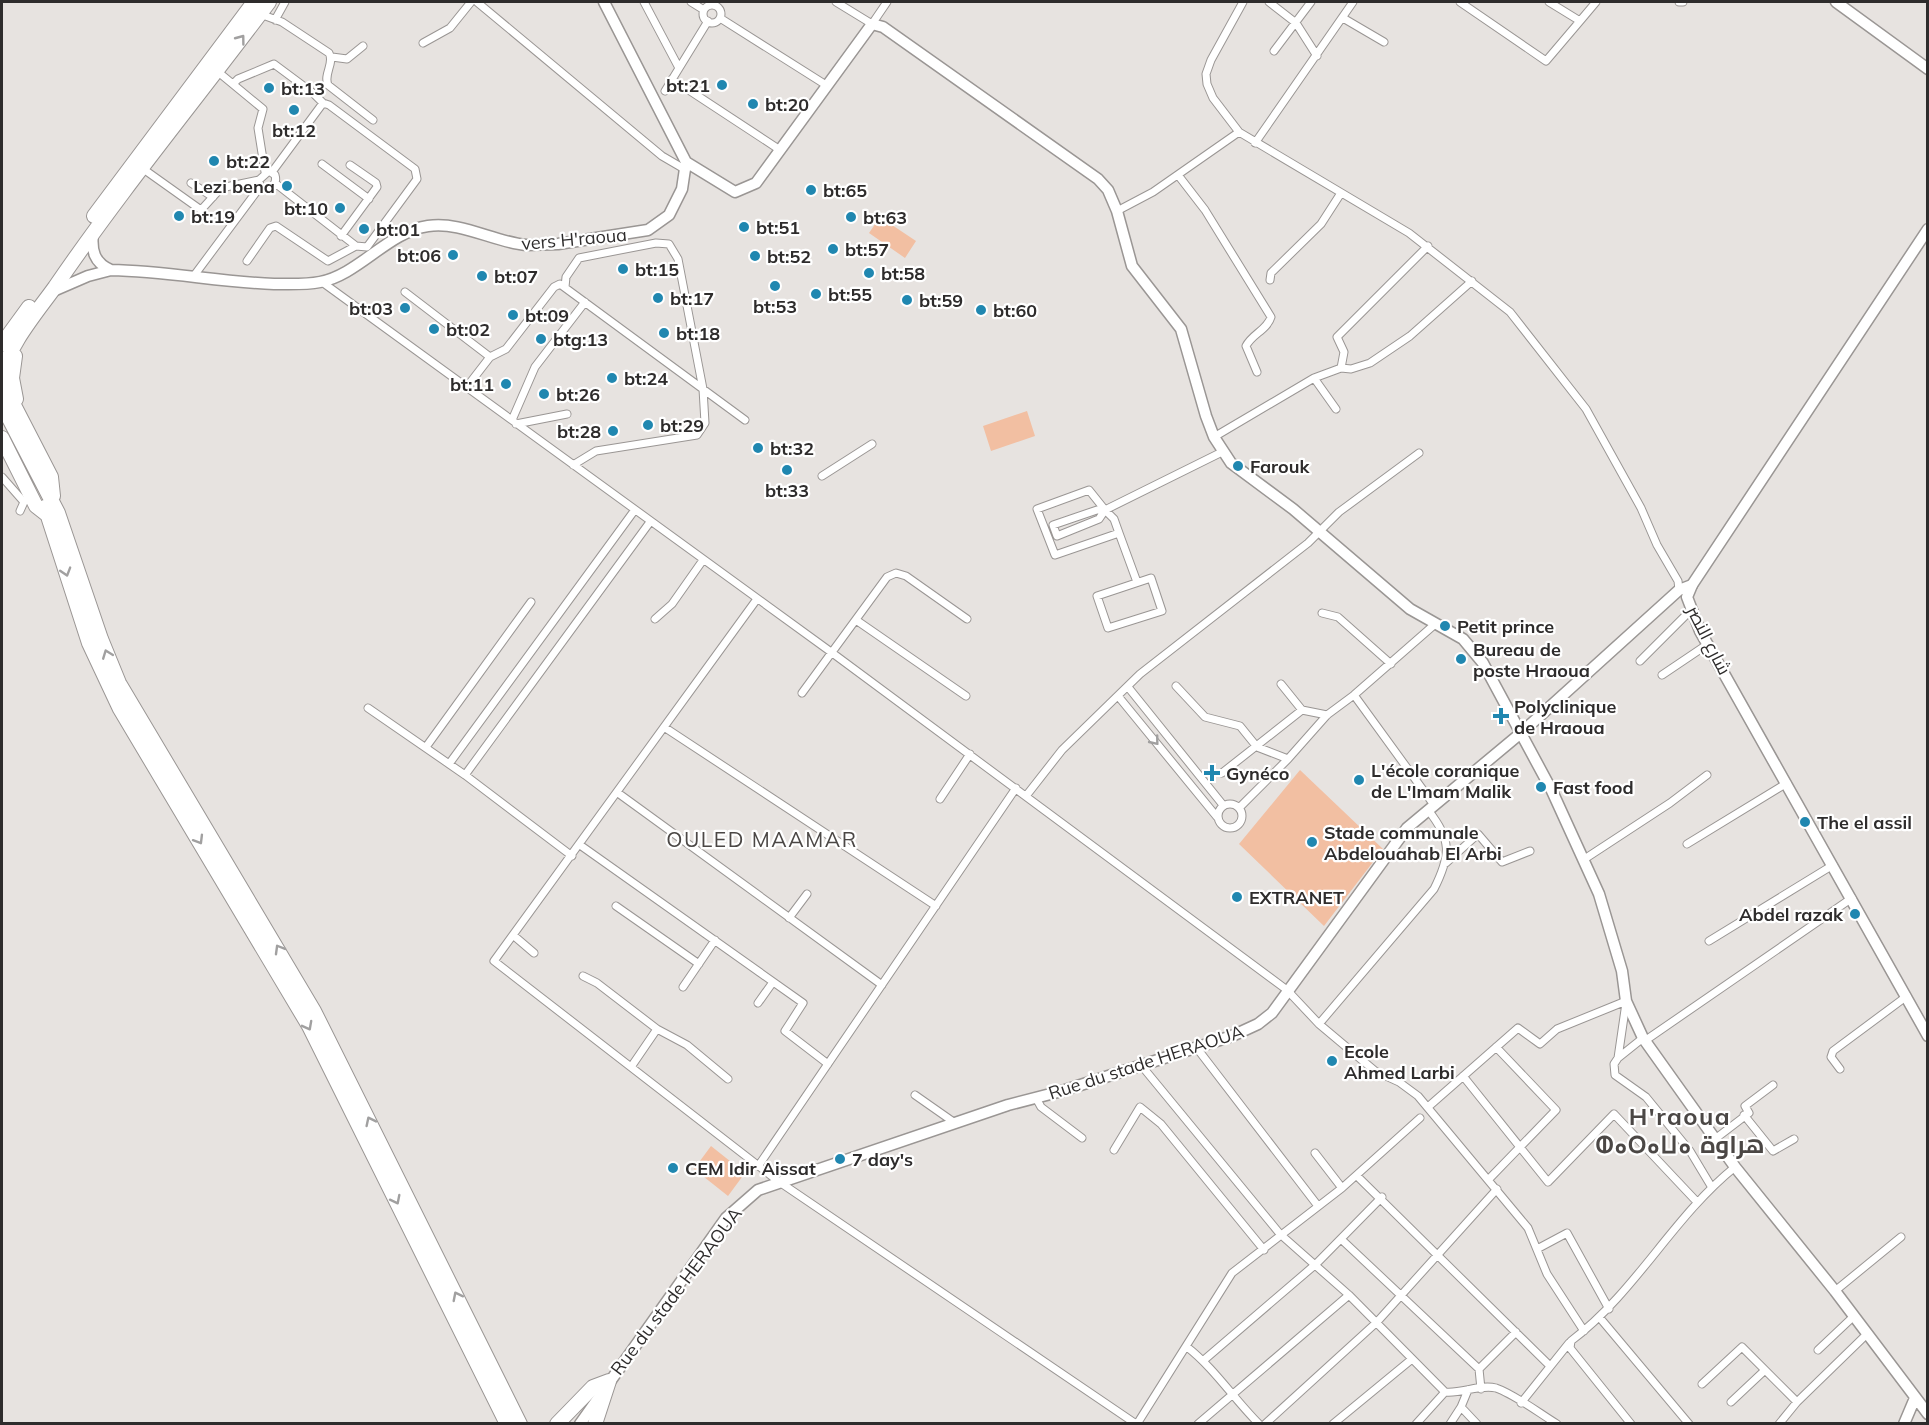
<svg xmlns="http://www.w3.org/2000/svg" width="1929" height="1425" font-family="Mulish,Cairo,'Noto Sans Tifinagh',sans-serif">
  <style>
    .green { fill: #f2bfa2 }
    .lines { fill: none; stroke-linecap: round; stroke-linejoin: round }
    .street-casing { stroke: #9a9694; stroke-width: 9 }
    .secondary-casing { stroke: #9a9694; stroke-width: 13 }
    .primary-casing { stroke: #9a9694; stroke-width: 13 }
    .highway-casing { stroke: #9a9694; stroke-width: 16 }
    .street { stroke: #fff; stroke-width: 7 }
    .secondary { stroke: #fff; stroke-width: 10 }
    .primary { stroke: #fff; stroke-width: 10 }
    .highway { stroke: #fff; stroke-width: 14 }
    .oneway { stroke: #a1a0a0 }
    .poi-dot { fill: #2087b0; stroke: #fff; stroke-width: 2 }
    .labels { text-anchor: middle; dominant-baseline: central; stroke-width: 4.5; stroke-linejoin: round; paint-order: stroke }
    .poi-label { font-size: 18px; font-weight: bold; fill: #2e2c2c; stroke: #fff; text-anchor: start }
    .street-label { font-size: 18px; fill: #2e2c2c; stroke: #fff }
    .quarter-label { font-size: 21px; letter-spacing: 1.5px; fill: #4b4745; stroke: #fff }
    .district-label { font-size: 24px; font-weight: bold; letter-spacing: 1.5px; fill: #4b4745; stroke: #fff }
  </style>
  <rect width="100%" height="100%" fill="#e7e3e0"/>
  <path class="green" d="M880,217L916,241L905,258L869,233Z
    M1027,411L1035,436L991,451L983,426Z
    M1300,770L1383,849L1324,926L1239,844Z
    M711,1146L745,1173L728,1196L694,1169Z"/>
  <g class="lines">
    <defs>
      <path id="street" d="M477,2L662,156L686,170
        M644,2L679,68
        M691,2L704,10
        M836,2L872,24L887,2
        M1243,2L1211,60L1206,74L1207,84L1213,98L1239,132L1409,233L1510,312L1586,409L1641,508L1657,545L1678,581L1679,590
        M1269,2L1296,23L1317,56
        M1460,2L1546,61L1580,21L1549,2
        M1679,2H1683
        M703 14a9 9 0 1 1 18 0a9 9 0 1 1-18 0Z
        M260,14L282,22L329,53C335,63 323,74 328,85L373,120
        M720,18L826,85
        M1343,18L1384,42
        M275,20L285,2
        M1580,21L1596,2
        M423,43L450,28L471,2
        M1274,51L1311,2
        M332,57L347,59L363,46
        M217,71L263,109L258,128L265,172
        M672,79L780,150
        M234,83L238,79L274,64L313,93L323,103
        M665,91L708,21
        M1255,143L1353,2
        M322,164L369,199
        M142,168L201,210L221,188L259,180L269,171L275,175C277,182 274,187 267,190L260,187L259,180
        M272,172L323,103L329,105L415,169L417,179L367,247L356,246L275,183
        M1178,175L1205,210L1271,317C1267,330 1252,334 1246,346L1257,372
        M191,183L213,197
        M1117,211L1153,192L1239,132
        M341,236L377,187L376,183L350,165
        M247,261L270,228L276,226L328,261L356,246
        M193,277L260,187
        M1270,280L1271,273L1321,224L1341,193
        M322,282L831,652L1287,990L1319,1024L1375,1071L1399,1082L1418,1096L1528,1228L1547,1274L1584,1331
        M565,287L566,277L579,258L656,243L669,244L678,259L703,389L705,423L697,435L596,451L573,465
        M405,292L490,357
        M1341,368L1344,352L1337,337L1428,246
        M1314,378L1336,409
        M466,388L490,357L506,349L554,287L560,284L745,420
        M512,420L535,367L585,302
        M516,424L567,414
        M1214,437L1314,378L1341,368L1351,369L1370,363L1410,336L1472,281
        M822,476L872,444
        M2,477L24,502L20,511
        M1105,510L1099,519L1057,536L1053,525L1097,510H1105L1114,519L1119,533
        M1151,578L1162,611L1108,628L1097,596Z
        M1137,582L1119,533L1055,555L1037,509L1089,490L1105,510L1222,452
        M757,599L494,961L778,1181L1136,1424
        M1322,613L1338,617L1391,664
        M655,619L672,604L703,560
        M856,620L966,696
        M1640,661L1691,610
        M1662,675L1708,644
        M1281,684L1302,710
        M1176,686L1205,717L1240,726L1257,747L1288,759L1327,715L1354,695L1434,625
        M1128,687L1223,805
        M802,693L887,577L896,573L906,576L967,619
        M1354,695L1434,805
        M1118,696L1217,817
        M368,708L465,775L572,856
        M664,727L936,906
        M426,747L531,602
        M449,764L634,511
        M1222,773L1302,710L1327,715
        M465,775L650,522
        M618,793L882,985
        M1026,796L1062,750L1140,674L1308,543L1339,512L1419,453
        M940,799L970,754
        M1218 816a12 12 0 1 1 24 0a12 12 0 1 1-24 0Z
        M1239,808L1288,759
        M1687,844L1787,783
        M580,845L803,1003L785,1031L828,1064
        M1583,860L1670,803L1707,775
        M1446,863L1478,834L1502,862L1530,851
        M616,906L699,964
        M789,918L807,894
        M513,935L534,953
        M1709,941L1833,865
        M583,976L597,983L657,1029L631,1067
        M683,987L715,940
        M758,1003L773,982
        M1626,1003L1618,1058L1614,1064L1615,1075L1646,1097L1690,1151L1711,1186
        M1319,1024L1434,889C1451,855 1452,840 1428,810
        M657,1029L687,1045L728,1079
        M1646,1040L1852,898
        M1196,1047L1318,1206
        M1618,1058L1643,1038
        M1141,1065L1280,1234L1349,1295L1445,1392C1461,1394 1480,1384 1496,1388C1514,1394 1539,1413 1557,1424
        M1840,1069L1831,1057L1833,1051L1907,996
        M1463,1076L1548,1182L1614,1114L1697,1202
        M915,1095L955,1123
        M1036,1098L1041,1107L1082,1138
        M1428,1107L1518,1028L1540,1044L1557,1029L1626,1001
        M1744,1115L1773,1151L1794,1139
        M1715,1139L1749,1113L1745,1106L1773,1085
        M1114,1150L1140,1107L1161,1124L1264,1250
        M759,1165L1016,788
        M1357,1176L1548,1364
        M1489,1179L1556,1110L1496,1047
        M1342,1188L1420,1118
        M1341,1239L1479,1369L1481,1389
        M1537,1249L1567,1233L1609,1309
        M1835,1291L1901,1237
        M1600,1318L1689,1424
        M1187,1347C1214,1368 1234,1399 1259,1424
        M1818,1350L1854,1316
        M1204,1360L1316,1264L1382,1197
        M1479,1369L1516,1332
        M1702,1384L1742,1347L1797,1402
        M1731,1402L1764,1371
        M1521,1403L1569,1343
        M1461,1407L1477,1424
        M1137,1424L1232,1273L1342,1188L1315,1153
        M1198,1424L1349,1295
        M1265,1424L1377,1322L1497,1189
        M1333,1424L1412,1359
        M1416,1424L1445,1392
        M1450,1424L1461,1407L1468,1390
        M1631,1424L1570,1348L1571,1341C1636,1292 1672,1218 1735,1167
        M1779,1424L1797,1402L1868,1333"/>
      <path id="secondary" d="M1836,2L1928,69
        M686,162L735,192L756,183L872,24L883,27L1098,179L1108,190L1117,211L1132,266L1181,329L1206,416L1214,437L1231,463L1293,509L1410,609L1463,639L1483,663L1552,791L1599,894L1622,971L1626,1001L1643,1038L1735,1167L1835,1291L1928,1414
        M111,270C166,271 220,282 274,284C289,284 305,285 320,282C358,275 388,232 428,226C461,221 494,242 526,245L558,244L648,230L669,215L682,189L686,162L604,2
        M51,292L88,276L111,270C94,263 91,250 93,233
        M580,1424L726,1218L758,1190L1008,1105L1062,1091L1232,1036L1258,1024L1272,1013L1407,828L1521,733L1679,590L1692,585
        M1904,1424L1915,1398"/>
      <path id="primary" d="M1928,229L1692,585L1687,597L1700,631L1928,1036"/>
      <path id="highway" d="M94,216L254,2
        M2,344L29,307
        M15,356L12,378L16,399
        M2,377C7,347 37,312 55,287C122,189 198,97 269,2
        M2,382L51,477L53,496
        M2,405L58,513L101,639L119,683L314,1011L520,1424
        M2,438L36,506L50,517
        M45,507L89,643L120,709L309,1026L507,1424
        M557,1424L593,1387L609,1381L595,1424"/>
    </defs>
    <use href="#street" class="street-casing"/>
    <use href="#secondary" class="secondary-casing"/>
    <use href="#primary" class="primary-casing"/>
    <use href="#highway" class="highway-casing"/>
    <use href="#street" class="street"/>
    <use href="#secondary" class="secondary"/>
    <use href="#primary" class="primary"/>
    <use href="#highway" class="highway"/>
  </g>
  <defs><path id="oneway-chevron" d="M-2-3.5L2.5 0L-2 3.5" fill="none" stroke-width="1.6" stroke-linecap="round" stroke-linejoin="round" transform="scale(1.5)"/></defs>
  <g class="oneway">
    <use href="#oneway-chevron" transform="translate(241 39) rotate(-53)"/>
    <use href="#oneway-chevron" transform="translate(66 572) rotate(73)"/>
    <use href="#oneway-chevron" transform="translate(107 654) rotate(-111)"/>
    <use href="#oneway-chevron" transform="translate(1155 741) rotate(51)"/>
    <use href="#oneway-chevron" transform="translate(199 840) rotate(59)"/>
    <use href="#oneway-chevron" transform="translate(279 949) rotate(-120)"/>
    <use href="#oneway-chevron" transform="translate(308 1026) rotate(62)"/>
    <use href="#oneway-chevron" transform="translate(370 1121) rotate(-116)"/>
    <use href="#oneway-chevron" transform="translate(396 1200) rotate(63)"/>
    <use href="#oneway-chevron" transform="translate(457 1296) rotate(-117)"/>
  </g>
  <g class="poi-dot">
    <circle cx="722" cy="85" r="6"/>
    <circle cx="269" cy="88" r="6"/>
    <circle cx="753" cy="104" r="6"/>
    <circle cx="294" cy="110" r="6"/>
    <circle cx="214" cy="161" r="6"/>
    <circle cx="287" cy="186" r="6"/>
    <circle cx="811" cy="190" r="6"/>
    <circle cx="340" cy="208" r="6"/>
    <circle cx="179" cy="216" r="6"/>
    <circle cx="851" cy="217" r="6"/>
    <circle cx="744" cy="227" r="6"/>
    <circle cx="364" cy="229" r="6"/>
    <circle cx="833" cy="249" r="6"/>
    <circle cx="453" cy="255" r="6"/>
    <circle cx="755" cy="256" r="6"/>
    <circle cx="623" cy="269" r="6"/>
    <circle cx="869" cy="273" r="6"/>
    <circle cx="482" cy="276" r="6"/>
    <circle cx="775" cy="286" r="6"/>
    <circle cx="816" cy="294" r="6"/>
    <circle cx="658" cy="298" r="6"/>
    <circle cx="907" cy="300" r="6"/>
    <circle cx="405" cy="308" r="6"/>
    <circle cx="981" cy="310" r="6"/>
    <circle cx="513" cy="315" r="6"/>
    <circle cx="434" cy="329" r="6"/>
    <circle cx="664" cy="333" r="6"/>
    <circle cx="541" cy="339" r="6"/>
    <circle cx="612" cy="378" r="6"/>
    <circle cx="506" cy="384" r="6"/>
    <circle cx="544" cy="394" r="6"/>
    <circle cx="648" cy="425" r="6"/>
    <circle cx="613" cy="431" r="6"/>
    <circle cx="758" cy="448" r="6"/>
    <circle cx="1238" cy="466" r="6"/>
    <circle cx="787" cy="470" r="6"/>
    <circle cx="1445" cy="626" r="6"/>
    <circle cx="1461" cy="659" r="6"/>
    <path d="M1498 707h6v6h6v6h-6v6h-6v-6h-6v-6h6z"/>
    <path d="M1209 764h6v6h6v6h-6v6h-6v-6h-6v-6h6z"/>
    <circle cx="1359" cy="780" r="6"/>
    <circle cx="1541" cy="787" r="6"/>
    <circle cx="1805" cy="822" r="6"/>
    <circle cx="1312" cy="842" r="6"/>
    <circle cx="1237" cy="897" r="6"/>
    <circle cx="1855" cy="914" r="6"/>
    <circle cx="1332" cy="1061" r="6"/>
    <circle cx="840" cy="1159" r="6"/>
    <circle cx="673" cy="1168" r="6"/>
  </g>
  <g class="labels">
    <g class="poi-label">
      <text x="710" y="85" text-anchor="end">bt:21</text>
      <text x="281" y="88">bt:13</text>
      <text x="765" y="104">bt:20</text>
      <text x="294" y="130" text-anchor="middle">bt:12</text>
      <text x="226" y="161">bt:22</text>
      <text x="275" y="186" text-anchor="end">Lezi bena</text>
      <text x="823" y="190">bt:65</text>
      <text x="328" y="208" text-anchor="end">bt:10</text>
      <text x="191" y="216">bt:19</text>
      <text x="863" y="217">bt:63</text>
      <text x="756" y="227">bt:51</text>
      <text x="376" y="229">bt:01</text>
      <text x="845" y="249">bt:57</text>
      <text x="441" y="255" text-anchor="end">bt:06</text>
      <text x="767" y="256">bt:52</text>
      <text x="635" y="269">bt:15</text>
      <text x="881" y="273">bt:58</text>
      <text x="494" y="276">bt:07</text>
      <text x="828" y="294">bt:55</text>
      <text x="670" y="298">bt:17</text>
      <text x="919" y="300">bt:59</text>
      <text x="775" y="306" text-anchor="middle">bt:53</text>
      <text x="393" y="308" text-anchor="end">bt:03</text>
      <text x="993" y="310">bt:60</text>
      <text x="525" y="315">bt:09</text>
      <text x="446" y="329">bt:02</text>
      <text x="676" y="333">bt:18</text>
      <text x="553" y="339">btg:13</text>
      <text x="624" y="378">bt:24</text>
      <text x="494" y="384" text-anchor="end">bt:11</text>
      <text x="556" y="394">bt:26</text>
      <text x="660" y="425">bt:29</text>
      <text x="601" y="431" text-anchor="end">bt:28</text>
      <text x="770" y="448">bt:32</text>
      <text x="1250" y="466">Farouk</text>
      <text x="787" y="490" text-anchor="middle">bt:33</text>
      <text x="1457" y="626">Petit prince</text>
      <text x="1473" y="649">Bureau de<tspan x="1473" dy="21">poste Hraoua</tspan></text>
      <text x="1514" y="706">Polyclinique<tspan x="1514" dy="21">de Hraoua</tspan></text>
      <text x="1371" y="770">L'école coranique<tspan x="1371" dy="21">de L'Imam Malik</tspan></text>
      <text x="1226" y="773">Gynéco</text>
      <text x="1553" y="787">Fast food</text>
      <text x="1817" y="822">The el assil</text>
      <text x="1324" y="832">Stade communale<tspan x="1324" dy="21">Abdelouahab El Arbi</tspan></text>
      <text x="1249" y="897">EXTRANET</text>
      <text x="1843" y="914" text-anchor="end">Abdel razak</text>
      <text x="1344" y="1051">Ecole<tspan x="1344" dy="21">Ahmed Larbi</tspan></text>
      <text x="852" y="1159">7 day's</text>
      <text x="685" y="1168">CEM Idir Aissat</text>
    </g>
    <g class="street-label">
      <text transform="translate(574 239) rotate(-5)">vers H'raoua</text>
      <text transform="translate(1709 640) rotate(63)">شارع النصر</text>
      <text transform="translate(1146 1062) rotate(-18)">Rue du stade HERAOUA</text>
      <text transform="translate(676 1291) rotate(-53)">Rue du stade HERAOUA</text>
    </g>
    <g class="quarter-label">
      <text x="762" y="839">OULED MAAMAR</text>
    </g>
    <g class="district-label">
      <text x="1680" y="1116">H'raoua<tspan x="1680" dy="28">ⵀⴰⵔⴰⵡⴰ هراوة</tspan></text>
    </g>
  </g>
  <rect width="1929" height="1425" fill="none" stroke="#2e2c2c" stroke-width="6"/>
</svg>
